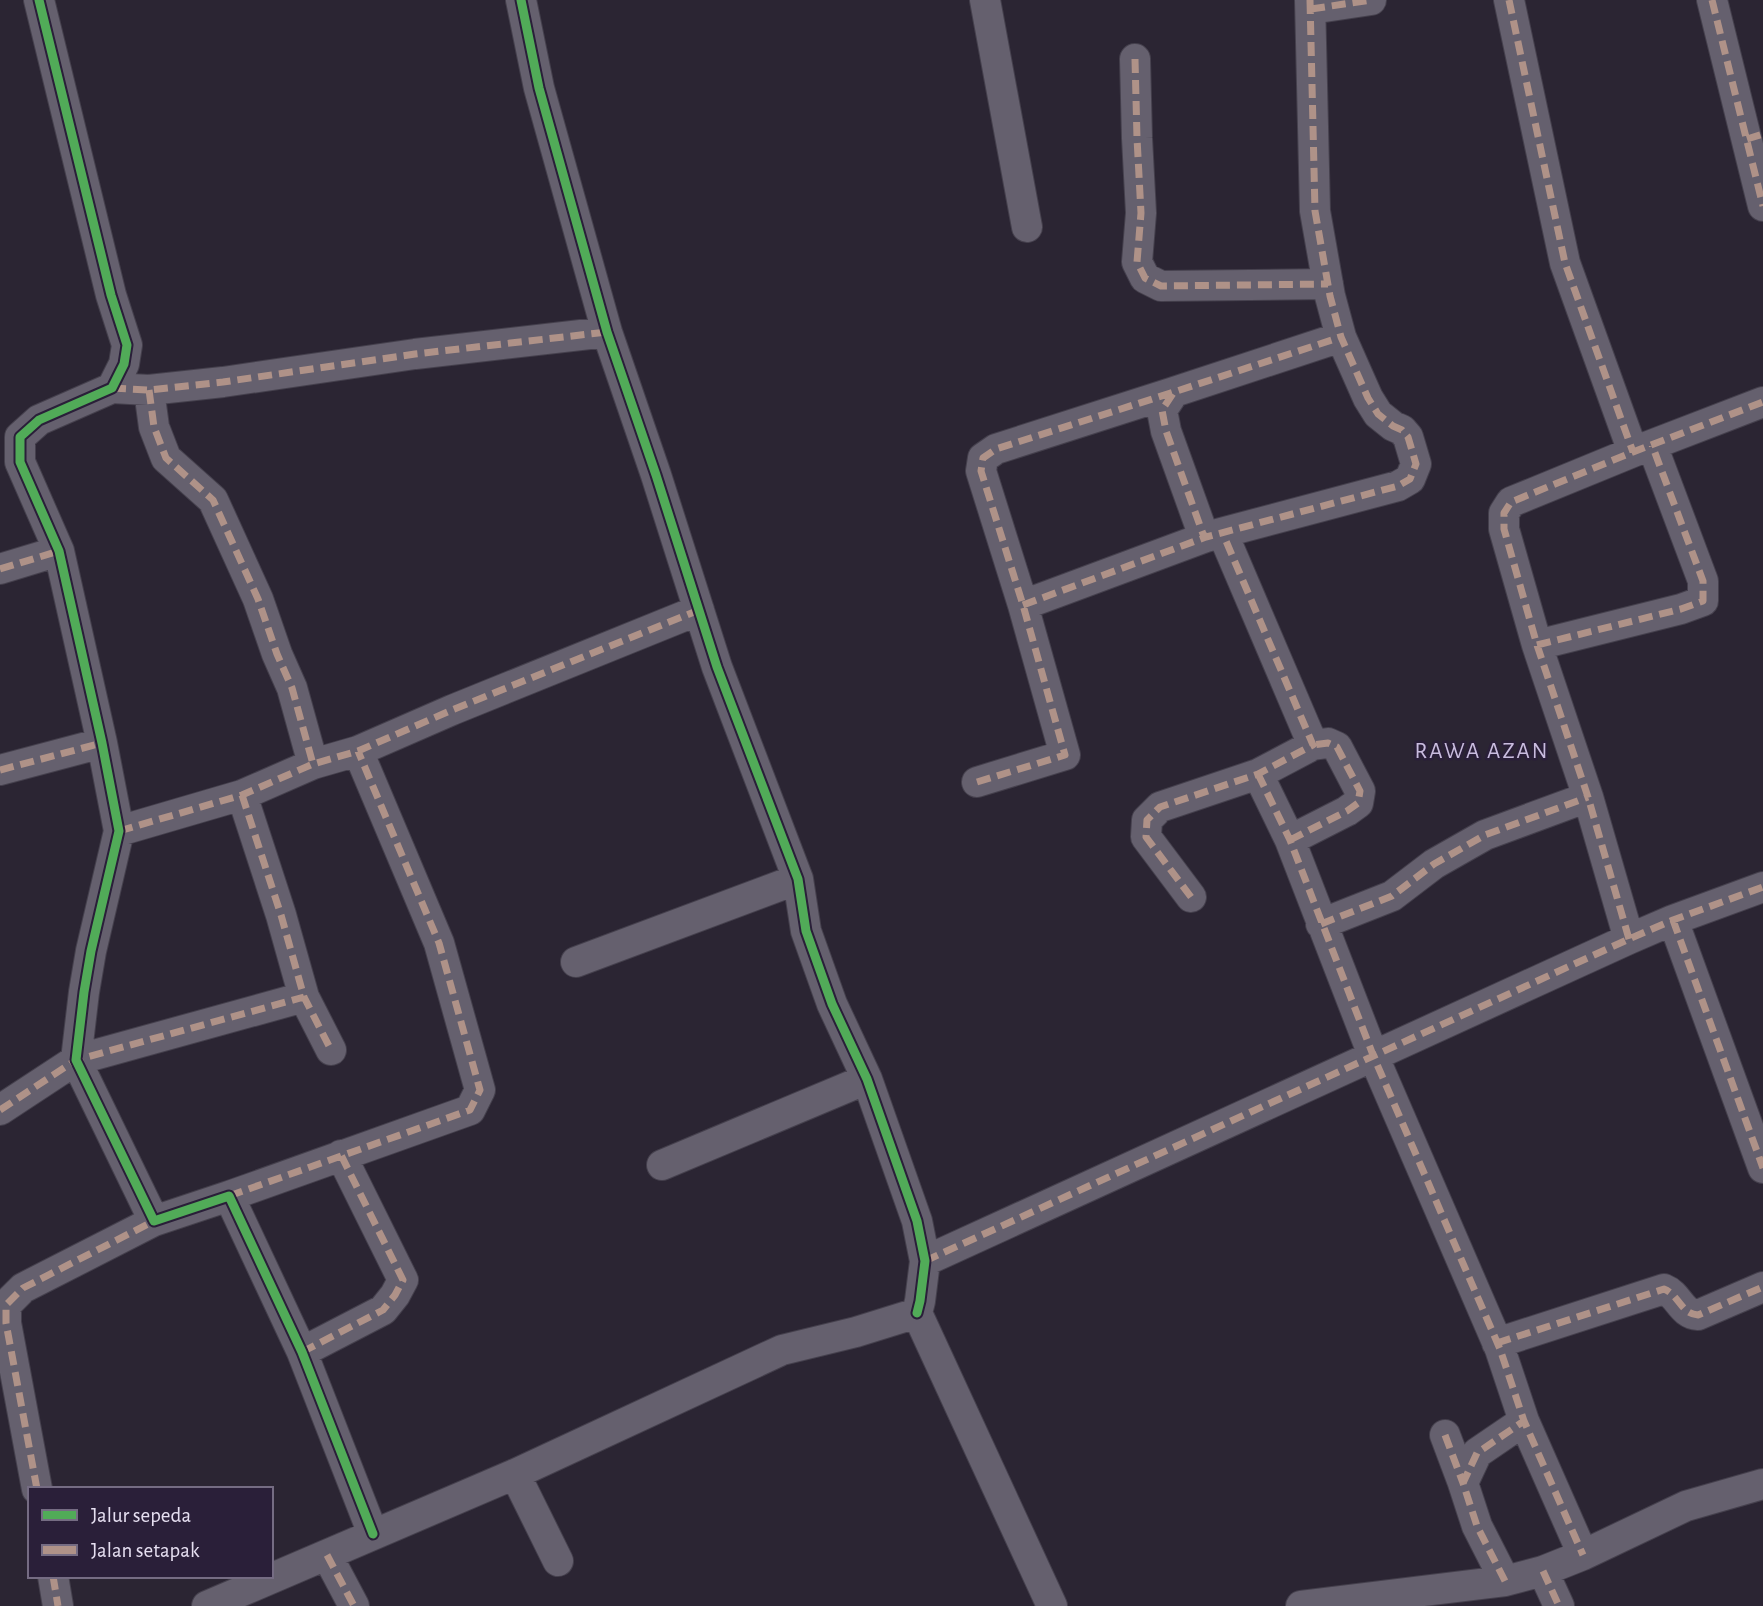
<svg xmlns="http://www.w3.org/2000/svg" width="1763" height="1606" font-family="'Alegreya Sans',sans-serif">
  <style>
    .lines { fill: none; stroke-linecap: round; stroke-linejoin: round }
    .minor-casing { stroke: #45404d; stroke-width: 32 }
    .minor { stroke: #65606e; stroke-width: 30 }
    .quiet { stroke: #af9288; stroke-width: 7; stroke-dasharray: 14 7; stroke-linecap: butt }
    .cycleway-casing { stroke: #2a1f39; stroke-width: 13 }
    .cycleway { stroke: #51ab58; stroke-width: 9 }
    .labels { text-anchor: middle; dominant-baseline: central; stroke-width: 5; stroke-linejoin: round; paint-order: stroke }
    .neighbourhood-label { font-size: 23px; letter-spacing: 2px; fill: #c9bcdf; stroke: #2a1f39 }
  </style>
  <rect width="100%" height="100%" fill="#2b2533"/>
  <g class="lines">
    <defs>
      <path id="minor" d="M39,0L111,295L127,345L124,364L112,388L39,420L20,437V462L59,551L102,743L119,831L91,951L84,992L76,1060L154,1221L229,1196L302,1352L373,1534
        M521,0L539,88L607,332L656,475L717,667L798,879L806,931L832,1004L867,1079L917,1221L925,1261L920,1301L917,1313
        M985,0L1027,227
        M1310,0L1315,211L1330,296L1341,337L1368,398L1378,414L1393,426L1402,430L1408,437L1416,464L1410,479L1398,486L1206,537L1203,534L1166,431L1162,410L1174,392L1341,337
        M1509,0L1565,263L1633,452
        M1712,0L1763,206
        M1311,9L1371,0
        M1135,59L1137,138L1141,213L1137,262L1145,278L1161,286L1328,284
        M112,388L149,390L223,382L415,354L607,332
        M149,390L154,427L166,458L213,500L258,599L277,654L292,688L313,764
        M0,569L59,551
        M1023,605L1206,537
        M1537,645L1681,609L1703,601V581L1652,445
        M0,770L102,743
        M1258,774L1290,840L1373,1055L1500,1349L1524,1421L1583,1555
        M977,782L1065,755L1023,605L981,471L983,458L996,449L1174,392
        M242,795L281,915L304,997L331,1050
        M119,831L242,795L313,764L358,751L452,710L699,610
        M1290,840L1347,811L1358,803L1360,791L1337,747L1328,743L1313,745
        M1191,897L1146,837L1147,820L1160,807L1258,774L1313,745L1223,534
        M1673,920L1763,1168
        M1321,924L1392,896L1434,864L1485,835L1588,797
        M1629,939L1588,797L1537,645L1504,529V513L1511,502L1633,452L1763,402
        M576,962L798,879
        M0,1110L76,1060L304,997
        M662,1165L867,1079
        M229,1196L470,1110L480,1090L439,943L358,751
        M925,1261L1629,939L1673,920L1763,887
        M1497,1343L1664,1289C1679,1295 1681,1314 1698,1315L1763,1287
        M302,1352L383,1310L395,1295L403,1280L341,1155
        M1445,1435L1463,1483
        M515,1474L558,1561
        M37,1489L6,1323V1305L23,1288L154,1221
        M327,1555L354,1606
        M1543,1571L1559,1606
        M53,1576L58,1606
        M1505,1581L1477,1526L1463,1483L1477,1453L1524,1421
        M207,1606L515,1474L782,1350L856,1332L917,1313L1052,1606
        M1301,1606L1505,1581L1543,1571L1583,1555L1686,1506L1763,1484"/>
    </defs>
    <use href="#minor" class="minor-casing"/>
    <use href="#minor" class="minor"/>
    <path class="quiet" d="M1310,0L1315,211L1330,296L1341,337L1368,398L1378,414L1393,426L1402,430L1408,437L1416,464L1410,479L1398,486L1206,537L1203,534L1166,431L1162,410L1174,392L1341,337
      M1509,0L1565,263L1633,452
      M1712,0L1763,206
      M1311,9L1371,0
      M1135,59L1137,138L1141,213L1137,262L1145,278L1161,286L1328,284
      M1747,139L1763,134
      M112,388L149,390L223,382L415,354L607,332L605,327
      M149,390L154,427L166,458L213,500L258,599L277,654L292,688L313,764
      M0,569L59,551
      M1023,605L1206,537
      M1537,645L1681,609L1703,601V581L1652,445
      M0,770L102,743
      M1258,774L1290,840L1373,1055L1500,1349L1524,1421L1583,1555
      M977,782L1065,755L1023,605L981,471L983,458L996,449L1174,392
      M242,795L281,915L304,997L331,1050
      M119,831L242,795L313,764L358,751L452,710L699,610
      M1290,840L1347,811L1358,803L1360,791L1337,747L1328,743L1313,745
      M1191,897L1146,837L1147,820L1160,807L1258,774L1313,745L1223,534
      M1673,920L1763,1168
      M1321,924L1392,896L1434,864L1485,835L1588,797
      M1629,939L1588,797L1537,645L1504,529V513L1511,502L1633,452L1763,402
      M0,1110L76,1060L304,997
      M229,1196L470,1110L480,1090L439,943L358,751
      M925,1261L1629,939L1673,920L1763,887
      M1497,1343L1664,1289C1679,1295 1681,1314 1698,1315L1763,1287
      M302,1352L383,1310L395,1295L403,1280L341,1155
      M1445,1435L1463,1483
      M37,1489L6,1323V1305L23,1288L154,1221
      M327,1555L354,1606
      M1543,1571L1559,1606
      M53,1576L58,1606
      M1505,1581L1477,1526L1463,1483L1477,1453L1524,1421"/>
    <defs>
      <path id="cycleway" d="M39,0L111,295L127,345L124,364L112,388L39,420L20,437V462L59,551L102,743L119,831L91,951L84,992L76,1060L154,1221L229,1196L302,1352L373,1534
        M521,0L539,88L607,332L656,475L717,667L798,879L806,931L832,1004L867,1079L917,1221L925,1261L920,1301L917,1313"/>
    </defs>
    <use href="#cycleway" class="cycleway-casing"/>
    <use href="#cycleway" class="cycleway"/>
  </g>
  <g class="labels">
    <g class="neighbourhood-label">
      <text x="1482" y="751">RAWA AZAN</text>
    </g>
  </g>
  <rect x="28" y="1487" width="245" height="91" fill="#2a1f39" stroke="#756c83" stroke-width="2"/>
  <rect x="42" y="1510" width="35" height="10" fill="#51ab58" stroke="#756c83" stroke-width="2"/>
  <text x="91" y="1522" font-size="21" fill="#e6dff1">Jalur sepeda</text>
  <rect x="42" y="1545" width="35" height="10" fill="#af9288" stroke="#756c83" stroke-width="2"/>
  <text x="91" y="1557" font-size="21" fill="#e6dff1">Jalan setapak</text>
</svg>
